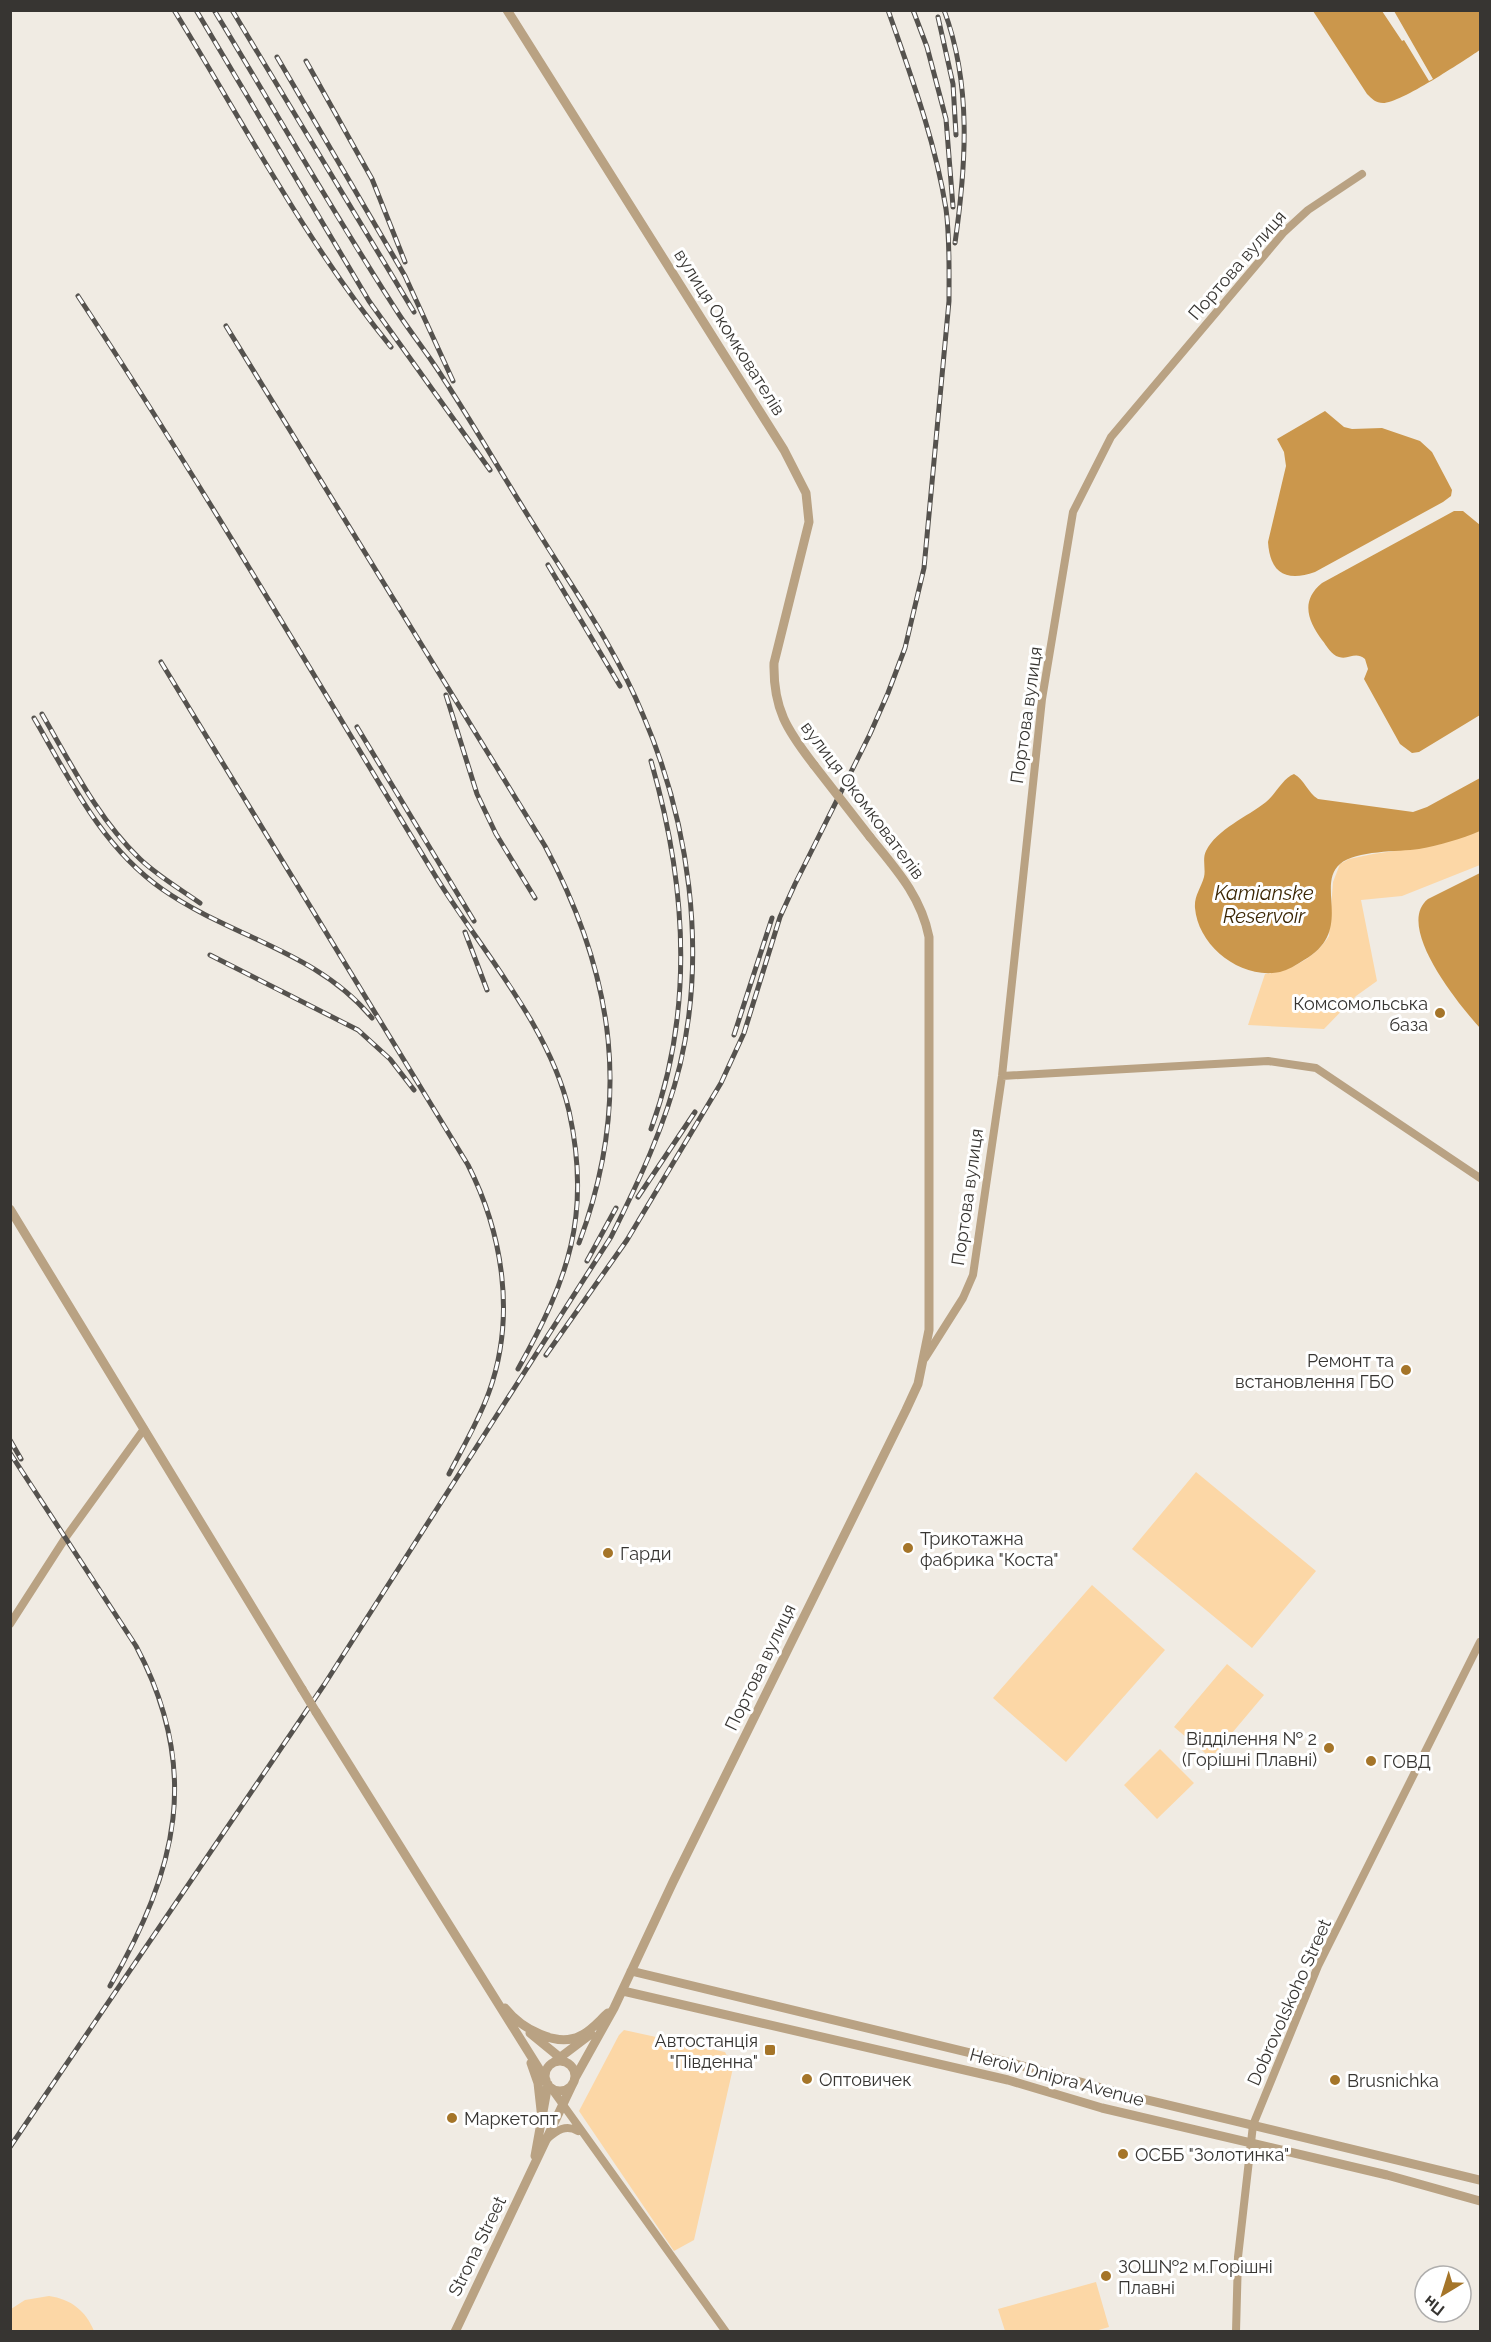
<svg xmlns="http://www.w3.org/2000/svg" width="1491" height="2342" font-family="Raleway,sans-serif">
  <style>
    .green { fill: #fcd7a6 }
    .water { fill: #cb974c }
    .pier { fill: #f0ebe3 }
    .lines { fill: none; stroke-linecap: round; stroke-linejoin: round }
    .minor { stroke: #b9a283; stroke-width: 8 }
    .tertiary { stroke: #b9a283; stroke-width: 9 }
    .rail-casing { stroke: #55524e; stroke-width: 5 }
    .rail { stroke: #fff; stroke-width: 3; stroke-dasharray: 9; stroke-linecap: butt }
    .tertiary-bridge { stroke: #b9a283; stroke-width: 9 }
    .poi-dot { fill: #a57529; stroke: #fff; stroke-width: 2 }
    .labels { text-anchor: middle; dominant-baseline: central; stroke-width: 6; stroke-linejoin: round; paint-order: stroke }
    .street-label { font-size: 18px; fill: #373532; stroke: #fff }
    .poi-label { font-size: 18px; fill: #373532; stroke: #fff; text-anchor: start }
    .water-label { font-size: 20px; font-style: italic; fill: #3b2604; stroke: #fff }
  </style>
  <rect width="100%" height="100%" fill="#f0ebe3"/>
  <path class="green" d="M1480,831V865L1402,896L1361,900L1377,981L1356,996L1324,1029L1248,1025L1265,974C1291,971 1315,958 1329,936L1333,882L1340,864L1349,859L1373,854L1437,845Z
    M1196,1472L1316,1571L1252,1648L1132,1549Z
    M1092,1585L1165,1650L1066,1762L993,1698Z
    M1227,1664L1264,1695L1211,1758L1174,1727Z
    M1160,1749L1194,1783L1157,1819L1124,1785Z
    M624,2030L725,2052L733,2068L694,2240L674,2251L579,2111L619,2035Z
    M1096,2282L1109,2327L1092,2332L1005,2331L998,2309Z
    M49,2296C71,2299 86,2311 94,2331H11V2309L25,2300Z"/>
  <path class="water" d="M1313,11H1480V50C1463,61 1401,103 1383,103C1376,103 1372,99 1367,94Z
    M1325,411L1344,427L1352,429L1382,428L1420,441L1432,452L1452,490L1451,496L1443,502L1315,572C1287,582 1270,574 1268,542L1286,466L1284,452L1277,439Z
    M1454,511H1463L1480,525V715L1419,752L1412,753L1400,744L1364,679L1368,669L1365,659C1355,651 1349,660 1339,657C1331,655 1327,646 1322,640C1308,621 1300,601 1322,583Z
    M1294,774C1305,780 1307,792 1318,799L1413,812L1427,807L1480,778V831C1461,839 1440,845 1419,849C1398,852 1356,850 1340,864C1315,886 1355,931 1304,960C1296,965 1288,970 1280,972C1241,980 1198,946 1195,908C1194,896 1201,888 1204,877C1206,869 1202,859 1206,851C1217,829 1247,817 1266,802C1275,795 1284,777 1294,774Z
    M1480,873V1028C1460,1006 1394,926 1428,899Z"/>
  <path class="pier" d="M1382,11H1394L1433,79L1429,81L1404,40L1402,41Z"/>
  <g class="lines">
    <path class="minor" d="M1002,1076L1268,1061L1316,1068L1480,1178
      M925,1358L963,1298L973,1275L1002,1076L1042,699L1073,512L1111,437L1284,232L1308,210L1362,174
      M10,1624L66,1537L144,1429
      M551,2088L726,2332
      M547,2139C557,2130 566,2124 578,2131
      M1236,2332L1238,2257L1253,2125L1318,1966L1480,1642"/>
    <path class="tertiary" d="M507,10L784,450L806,493L809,522L774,663C773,709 787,730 814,765
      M10,1209L302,1689
      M316,1712L546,2080
      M631,1971L1012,2063L1127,2095L1480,2180
      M623,1991L1008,2080L1102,2108L1387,2175L1480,2201
      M505,2008C521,2028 557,2049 582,2035C592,2030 600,2020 608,2013
      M530,2033L563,2060
      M545 2076a15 15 0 1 1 30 0a15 15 0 1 1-30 0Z
      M554,2062L591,2034
      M531,2063L538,2083L542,2119
      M575,2078L614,2008L673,1882L906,1410L918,1384L929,1330V937C921,896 896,869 870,837
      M535,2156L548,2084
      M455,2332L573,2083"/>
    <defs>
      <path id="rail" d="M174,10C244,124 307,244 391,347
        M196,10L369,301L490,470
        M232,10L414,312
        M913,10L927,47L946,119L953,207
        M944,10C972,85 966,166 955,243
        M938,17L953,84L956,135
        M277,57L405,276L453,381
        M306,61L372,179L405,262
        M78,296C203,486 318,683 436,877C481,950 550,1027 569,1111C592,1215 568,1280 518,1369
        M226,326L545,846C615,977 632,1101 579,1243
        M548,565L620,686
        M161,662L468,1165C503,1234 516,1317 489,1392C479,1420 463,1447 449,1474
        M446,695L477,794L496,834L535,898
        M42,714C71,764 98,819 140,859C158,876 180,889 200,903
        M34,718C70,780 102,847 162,889C230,937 317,951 372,1018
        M357,727L474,921
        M651,761C686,882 695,1009 651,1129
        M465,932L487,990
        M210,955L358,1030L390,1059L414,1090
        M734,1035L772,918
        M638,1197L695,1112
        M587,1261L616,1208
        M546,1355L627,1240L721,1083L744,1033L780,917L795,884L870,734L888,693L905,648L924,568L949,301C949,270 950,239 946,209C935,140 911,76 888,10
        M10,1440L21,1459
        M10,1453L136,1646C202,1770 177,1870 110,1986
        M10,2147L324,1685L611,1237C639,1181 665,1126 680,1065C707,950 689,822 643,715C616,649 574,590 537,530C505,480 476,428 443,378C430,357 414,337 400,316C335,216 276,112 214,10"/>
    </defs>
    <use href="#rail" class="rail-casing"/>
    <use href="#rail" class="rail"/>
    <path class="tertiary-bridge" d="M814,765L870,837
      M302,1689L316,1712"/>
  </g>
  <g class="poi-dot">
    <circle cx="1440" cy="1013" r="6"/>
    <circle cx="1406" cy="1370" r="6"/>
    <circle cx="908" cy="1548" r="6"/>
    <circle cx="608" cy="1553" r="6"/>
    <circle cx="1329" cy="1748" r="6"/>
    <circle cx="1371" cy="1761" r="6"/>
    <rect x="764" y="2044" width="12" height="12" rx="3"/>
    <circle cx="807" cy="2079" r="6"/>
    <circle cx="1335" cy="2080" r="6"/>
    <circle cx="452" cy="2118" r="6"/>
    <circle cx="1123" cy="2154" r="6"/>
    <circle cx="1106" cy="2276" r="6"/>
  </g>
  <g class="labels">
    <g class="street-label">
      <text transform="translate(1237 265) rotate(-49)">Портова вулиця</text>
      <text transform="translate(730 332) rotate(58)">вулиця Окомкователів</text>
      <text transform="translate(1026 715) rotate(-82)">Портова вулиця</text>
      <text transform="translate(863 800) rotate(53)">вулиця Окомкователів</text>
      <text transform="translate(967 1197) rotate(-82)">Портова вулиця</text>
      <text transform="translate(760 1667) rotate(-64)">Портова вулиця</text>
      <text transform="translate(1289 2002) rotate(-66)">Dobrovolskoho Street</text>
      <text transform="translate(1057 2077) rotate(15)">Heroiv Dnipra Avenue</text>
      <text transform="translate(477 2246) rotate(-64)">Strona Street</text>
    </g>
    <g class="poi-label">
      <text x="1428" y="1003" text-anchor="end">Комсомольська<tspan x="1428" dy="21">база</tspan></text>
      <text x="1394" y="1360" text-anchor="end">Ремонт та<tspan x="1394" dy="21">встановлення ГБО</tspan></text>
      <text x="920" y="1538">Трикотажна<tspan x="920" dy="21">фабрика "Коста"</tspan></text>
      <text x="620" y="1553">Гарди</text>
      <text x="1317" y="1738" text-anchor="end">Відділення № 2<tspan x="1317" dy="21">(Горішні Плавні)</tspan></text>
      <text x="1383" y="1761">ГОВД</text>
      <text x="758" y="2040" text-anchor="end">Автостанція<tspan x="758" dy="21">"Південна"</tspan></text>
      <text x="819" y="2079">Оптовичек</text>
      <text x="1347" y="2080">Brusnichka</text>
      <text x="464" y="2118">Маркетопт</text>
      <text x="1135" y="2154">ОСББ "Золотинка"</text>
      <text x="1118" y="2266">ЗОШ№2 м.Горішні<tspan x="1118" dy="21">Плавні</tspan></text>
    </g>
    <g class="water-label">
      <text x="1264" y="893">Kamianske<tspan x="1264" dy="23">Reservoir</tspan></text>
    </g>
  </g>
  <rect width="1491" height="2342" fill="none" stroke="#373532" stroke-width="24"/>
  <g transform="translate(1443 2294) rotate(218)"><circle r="28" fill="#ffffff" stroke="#afaead" stroke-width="1.5"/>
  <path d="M0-4.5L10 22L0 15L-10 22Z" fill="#a57529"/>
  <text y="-9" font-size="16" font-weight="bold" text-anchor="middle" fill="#373532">Пн</text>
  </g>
</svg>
